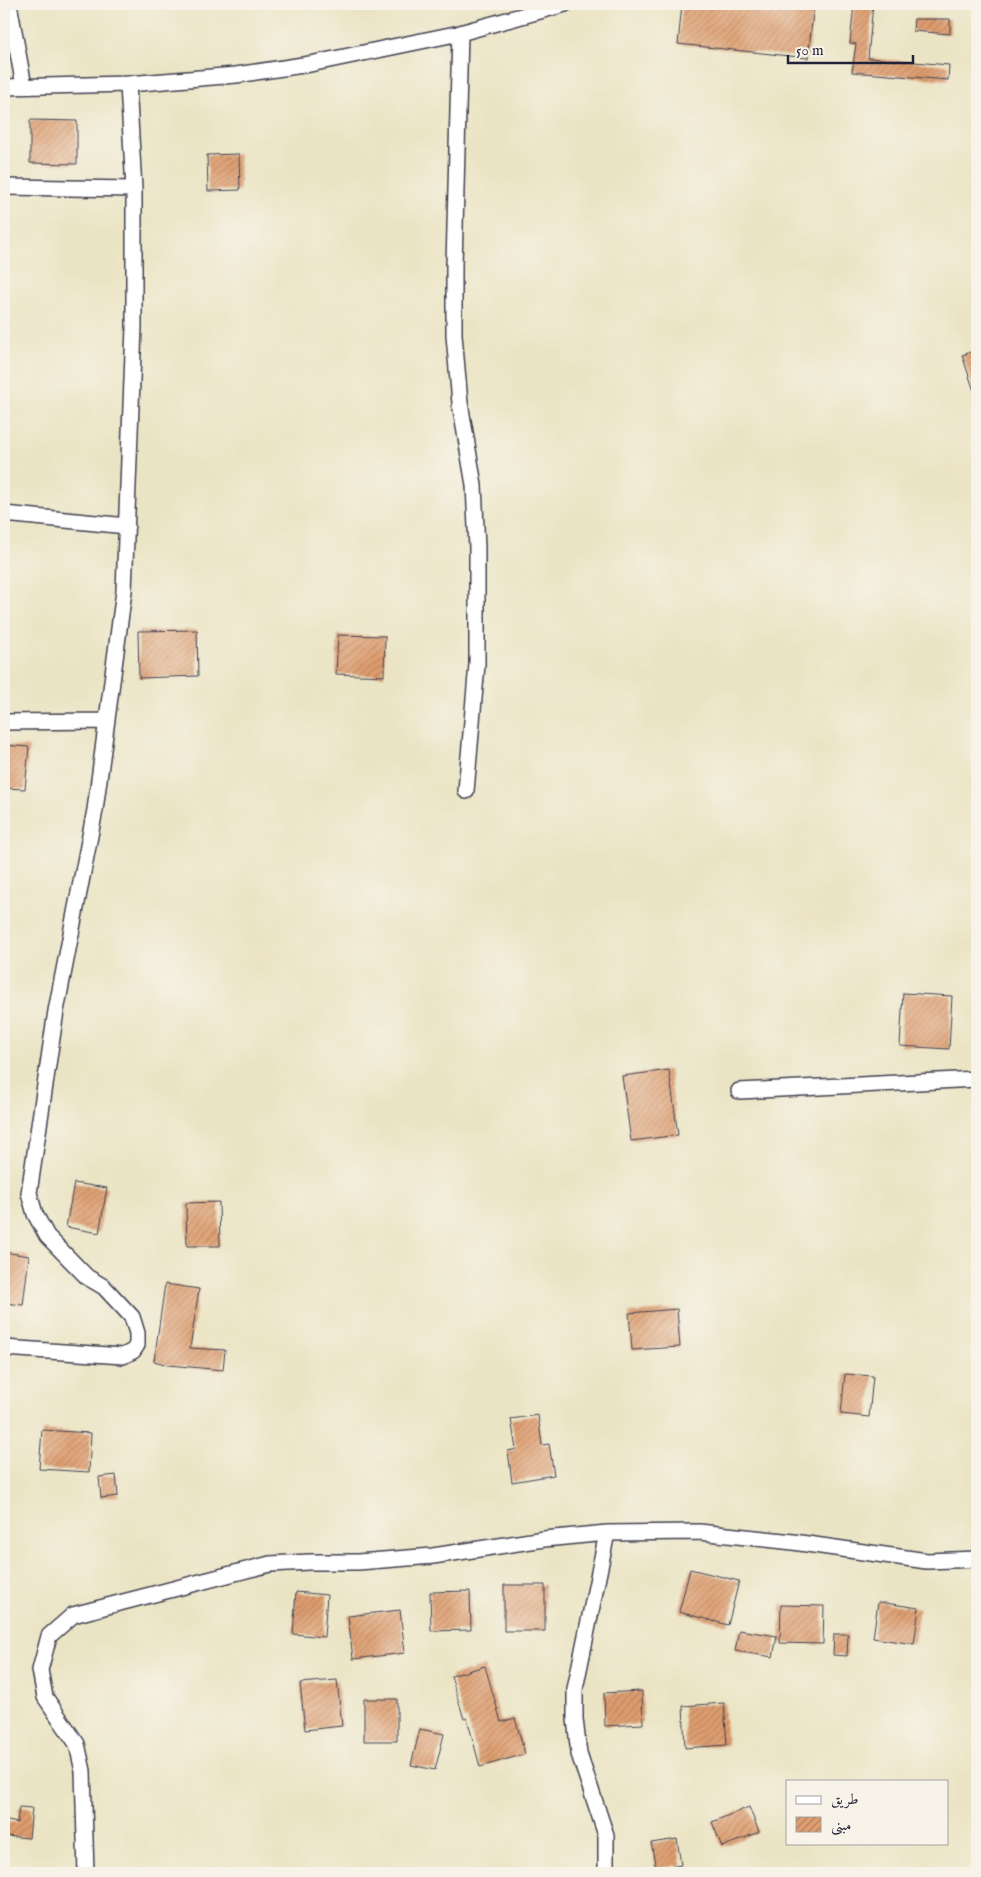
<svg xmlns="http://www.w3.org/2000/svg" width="981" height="1877" font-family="'IM FELL English',Amiri,serif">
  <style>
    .building { fill: url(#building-hatch) }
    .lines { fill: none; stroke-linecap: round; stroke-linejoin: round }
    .minor-casing { stroke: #403f50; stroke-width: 18 }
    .minor { stroke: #fff; stroke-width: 15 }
  </style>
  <defs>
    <pattern id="building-hatch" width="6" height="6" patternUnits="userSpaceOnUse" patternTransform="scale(1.25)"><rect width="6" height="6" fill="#df9e6f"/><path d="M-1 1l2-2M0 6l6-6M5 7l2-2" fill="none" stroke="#b4805c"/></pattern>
  </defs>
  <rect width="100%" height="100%" fill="#f7f3e8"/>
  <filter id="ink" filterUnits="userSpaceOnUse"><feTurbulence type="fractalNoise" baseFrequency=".02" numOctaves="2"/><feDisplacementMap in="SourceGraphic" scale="10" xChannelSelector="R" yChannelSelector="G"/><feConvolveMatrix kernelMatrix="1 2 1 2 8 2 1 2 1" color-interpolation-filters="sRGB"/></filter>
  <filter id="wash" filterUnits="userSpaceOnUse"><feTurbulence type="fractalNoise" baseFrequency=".0096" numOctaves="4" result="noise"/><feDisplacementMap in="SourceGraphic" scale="20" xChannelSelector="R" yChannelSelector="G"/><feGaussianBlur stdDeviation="1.12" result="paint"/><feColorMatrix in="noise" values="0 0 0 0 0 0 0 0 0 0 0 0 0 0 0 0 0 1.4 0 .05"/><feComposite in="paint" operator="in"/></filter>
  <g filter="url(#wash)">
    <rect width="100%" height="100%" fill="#ebe4c4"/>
    <g id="blocks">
      <path class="building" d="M682,4H814L808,58L678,44Z
        M854,4H873L868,58L949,65L948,80L852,72L856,44L850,43Z
        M914,19H950V34L913,31Z
        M30,120L77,121V164L30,163Z
        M239,154L240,190L208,191L207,155Z
        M977,350V393L975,394L962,355Z
        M197,630L198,676L139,678L138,631Z
        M338,635L385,636L384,676L336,674Z
        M4,745L29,747L25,789L4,788Z
        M903,993L952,996L949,1049L900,1046Z
        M669,1070L678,1135L631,1141L622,1076Z
        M74,1183L107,1188L99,1233L66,1227Z
        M219,1202L220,1246H187L186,1203Z
        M4,1252L29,1256L23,1305L4,1303Z
        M165,1284L199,1289L190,1348L225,1350L223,1370L168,1365L154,1361Z
        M677,1309L680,1347L632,1350L629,1313Z
        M845,1374L873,1376L869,1417L841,1414Z
        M538,1415L542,1445L549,1444L554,1475L512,1482L508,1451L516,1449L511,1419Z
        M42,1430L91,1433L89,1472L39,1469Z
        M116,1475L118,1496L101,1498L99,1477Z
        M690,1569L739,1581L728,1625L679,1612Z
        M504,1585H545V1631H504Z
        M470,1591L471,1630L431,1631L430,1592Z
        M296,1592L327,1595L324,1637L293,1634Z
        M878,1602L919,1608L914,1644L873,1638Z
        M781,1605L824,1606L823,1644L780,1643Z
        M400,1610L405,1653L353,1659L348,1616Z
        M739,1630L777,1636L773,1657L735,1651Z
        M834,1634H848L847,1656L833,1655Z
        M485,1666L501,1722L515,1718L525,1754L480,1767L467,1718L464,1719L451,1676Z
        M337,1680L342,1726L305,1730L300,1683Z
        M642,1691L643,1724L605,1726L604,1693Z
        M364,1699H397V1741H364Z
        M724,1703L727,1745L685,1748L683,1706Z
        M420,1729L444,1734L435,1770L411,1765Z
        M19,1807L32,1808L29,1838L4,1836V1820L17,1823Z
        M749,1807L759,1832L722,1847L712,1822Z
        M677,1839L681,1865L656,1869L651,1843Z"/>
    </g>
  </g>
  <g filter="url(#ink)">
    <use href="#blocks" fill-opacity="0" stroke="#403f50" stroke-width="1"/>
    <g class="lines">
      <defs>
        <path id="minor" d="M9,4L24,86
          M460,33L454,266V335L460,403L474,485L477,548V664L466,791
          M4,87L128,84L236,75L310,64L460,33L565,4
          M4,187L134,189
          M4,514L127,526
          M4,722L106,721
          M739,1091L977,1079
          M4,1348L123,1356L133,1351L137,1345V1333L132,1317L104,1287L87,1277L47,1236L35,1214L29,1193L56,1011L95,810L124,591L134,327V189L128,84
          M86,1873L83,1771L77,1744L45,1697L40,1670L49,1636L73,1615L270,1564L309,1562H358L433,1556L544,1539L607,1533L699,1532L793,1542L927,1561L977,1559
          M606,1873V1835L579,1754L575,1719V1689L607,1533"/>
      </defs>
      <use href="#minor" class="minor-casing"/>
      <use href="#minor" class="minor"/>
    </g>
  </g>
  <rect width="981" height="1877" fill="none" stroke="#f7f3e8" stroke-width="20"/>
  <rect x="786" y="1780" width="162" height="65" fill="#f7f3e8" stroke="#a29fa3"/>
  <rect x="796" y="1796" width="25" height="8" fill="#ffffff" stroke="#a29fa3"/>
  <text x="831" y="1804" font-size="15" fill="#22223b">طريق</text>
  <rect x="796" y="1817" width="25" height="15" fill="url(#building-hatch)" stroke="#a29fa3"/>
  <text x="831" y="1830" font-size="15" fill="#22223b">مبنى</text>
  <path d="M788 55v8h125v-8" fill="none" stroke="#22223b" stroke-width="2.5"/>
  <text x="796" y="55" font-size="15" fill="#22223b" stroke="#f7f3e8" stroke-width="4" paint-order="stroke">50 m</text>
</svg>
